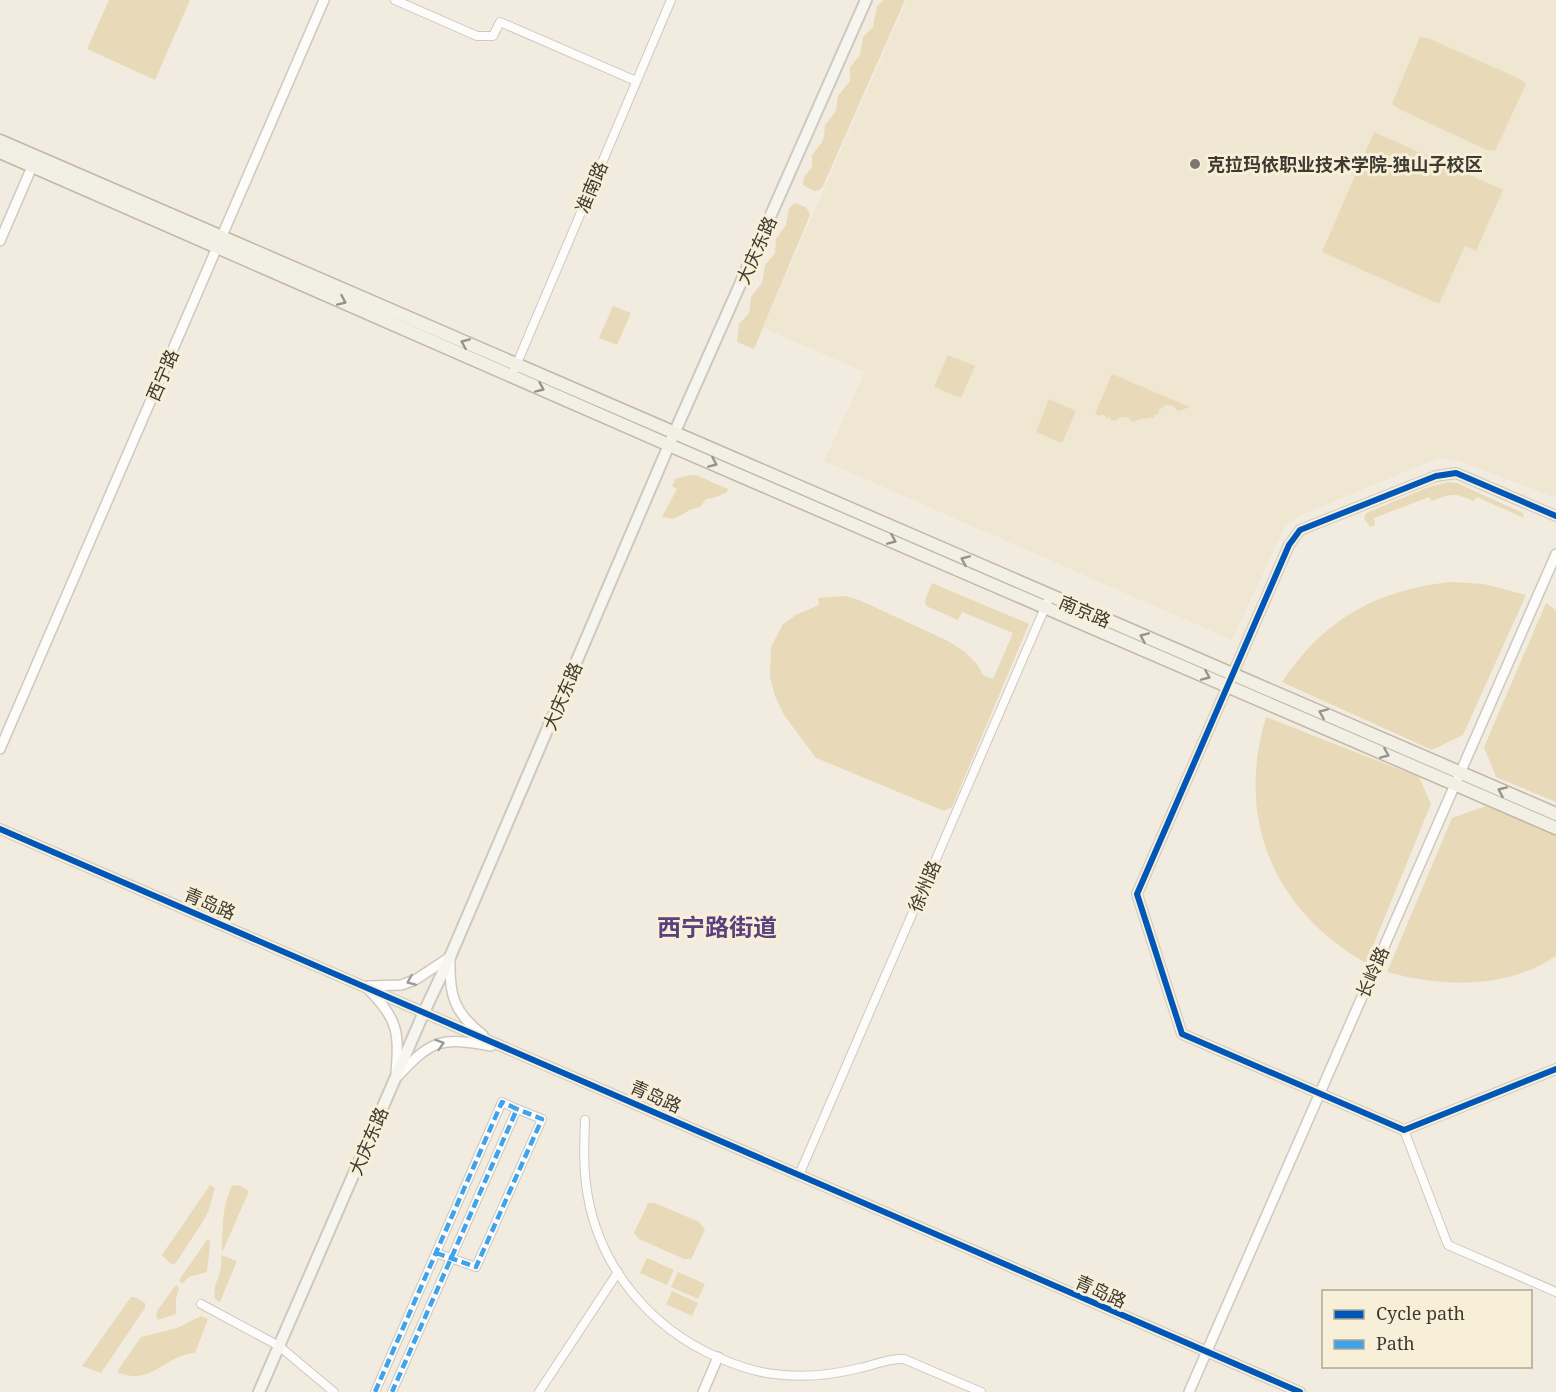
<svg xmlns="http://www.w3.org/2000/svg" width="1556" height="1392" font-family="'Noto Serif','Noto Sans SC',serif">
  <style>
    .built { fill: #efe7d1 }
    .green { fill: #e8dab8 }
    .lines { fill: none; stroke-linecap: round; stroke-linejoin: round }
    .minor-casing { stroke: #cdc9bf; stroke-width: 10 }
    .tertiary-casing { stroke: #cdc9bf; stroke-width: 12 }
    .secondary-casing { stroke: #cdc9bf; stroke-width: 14 }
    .primary-casing { stroke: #c0b8a5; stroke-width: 15 }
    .minor { stroke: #fdfcfa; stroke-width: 8 }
    .tertiary { stroke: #fdfcfa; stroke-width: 9 }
    .secondary { stroke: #f7f5f0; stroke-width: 10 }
    .primary { stroke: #f2efe5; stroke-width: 12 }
    .quiet { stroke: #3fa3eb; stroke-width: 4.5; stroke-dasharray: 9 4.5; stroke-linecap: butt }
    .cycleway-casing { stroke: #f8efd8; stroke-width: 10 }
    .cycleway { stroke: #0057b8; stroke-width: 6 }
    .oneway { stroke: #98948b }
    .oneway2 { stroke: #9d9b96 }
    .poi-dot { fill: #7c786e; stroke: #f8efd8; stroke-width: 2 }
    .labels { text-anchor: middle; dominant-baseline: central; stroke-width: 6; stroke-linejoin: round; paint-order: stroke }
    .poi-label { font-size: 18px; font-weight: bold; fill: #3d3a31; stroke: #f8efd8; text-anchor: start }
    .street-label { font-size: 18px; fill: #3d3a31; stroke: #f8efd8 }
    .district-label { font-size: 24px; font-weight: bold; fill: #59417e; stroke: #f8efd8 }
  </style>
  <rect width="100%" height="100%" fill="#f1ecdf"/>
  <path class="built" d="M907,0H1556V498L1457,460L1439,458L1298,516L1284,528L1232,640L824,461L865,372L763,328Z"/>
  <path class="green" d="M109,0H190L155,80L87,49Z
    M884,0H905L823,186L819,190L814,191L803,185L804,177L812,167V155L822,142L824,136L825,125L836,111L838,96L850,81V67L860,55L863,37L873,27L877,6Z
    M1420,37L1430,39L1518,78L1526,84L1495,151L1487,150L1399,109L1392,104Z
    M1374,132L1503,190L1476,251L1465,246L1439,304L1322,252Z
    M795,203L806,207L810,215L754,349L737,342L739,324L749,313L751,297L762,283L765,265L775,253L776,239L786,225L789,208Z
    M613,306L631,313L617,345L599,338Z
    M948,355L975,366L961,398L934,387Z
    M1112,374L1190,407L1178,411L1173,406L1166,405L1159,410L1158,414L1154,415V418H1151V416L1148,419L1144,418L1133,422L1127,417H1121L1114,421L1110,419V417L1107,418L1102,414L1100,416L1095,414Z
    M1049,399L1076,411L1062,443L1036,432Z
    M690,475H696L728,489L727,492C721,495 713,499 706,499L700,507L689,510C685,514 678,516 673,519L662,517L677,489L672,486L675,479Z
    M1449,482L1457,483L1523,513L1524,518L1477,497L1473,501C1454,492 1451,494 1432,501L1429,497L1374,518L1375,525L1370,527L1364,518L1366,513L1429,487Z
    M1451,582L1484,584L1526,595L1463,735L1432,750L1282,682C1324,619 1376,590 1451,582Z
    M932,583L1029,624L952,807L944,811L816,758L784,715L775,696L770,677L771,647L783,624L796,615L819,605L818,598L845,596L859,600L948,641L965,652L977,664L983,675L993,679L1013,633L962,612L958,620L926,606L925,600Z
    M1546,603L1556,610V802L1496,777L1484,747Z
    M1266,717L1419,777L1431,804L1366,963C1274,911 1235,819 1266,717Z
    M1486,806L1556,833V956C1505,990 1443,987 1387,972L1452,818Z
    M210,1185L215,1188L208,1212L202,1223L175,1264H171L162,1255Z
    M238,1185L249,1191L221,1255L237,1261L220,1302L215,1299C212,1287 220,1277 221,1266C224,1239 219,1212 232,1186Z
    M648,1203H655L699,1222L705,1230L691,1259H684L639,1239L634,1233Z
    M207,1240H210V1244L207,1272L189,1277L182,1284L179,1280Z
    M647,1258L674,1270L667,1285L640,1273Z
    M678,1272L705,1284L698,1299L671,1287Z
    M176,1285L179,1288L176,1299V1314L158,1320L156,1316L157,1311Z
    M672,1291L698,1303L692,1316L666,1304Z
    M131,1297H134L145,1303V1308L101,1373L82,1366Z
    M201,1316L208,1319L195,1353C174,1353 159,1374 137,1376C131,1377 124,1374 118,1373V1370L141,1337L177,1328Z"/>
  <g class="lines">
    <defs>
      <path id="minor" d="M395,0L477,36H493L500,22L636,81
        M512,375L671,0
        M585,1120C584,1146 583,1171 588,1197C601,1269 651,1328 717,1357C735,1365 754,1372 774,1374C803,1378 832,1375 860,1368C875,1365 888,1358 904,1359L981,1392
        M1404,1130L1448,1245L1556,1292
        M799,1175L1050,596
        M436,1253L476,1267L542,1119L517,1109
        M201,1304L279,1346L334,1392
        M375,1392L502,1102L517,1109L392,1392
        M539,1392L618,1272"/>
      <path id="tertiary" d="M0,241L34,162
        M1556,516L1456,473L1436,476L1300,530L1289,545L1137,894L1182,1034L1404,1130L1556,1069
        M0,749L324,0
        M0,829L1300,1392
        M450,958C449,994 453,1012 483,1035
        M368,986L401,985L415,980L450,957
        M369,990C397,1018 400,1033 396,1072
        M398,1076C432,1039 442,1037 491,1046
        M703,1392L718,1357
        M1189,1392L1556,554"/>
      <path id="secondary" d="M259,1392L424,1012L450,957L669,445L866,0"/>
      <path id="primary" d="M0,141L1556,814
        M0,152L669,445L1556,828"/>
    </defs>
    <use href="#minor" class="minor-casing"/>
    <use href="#tertiary" class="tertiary-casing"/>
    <use href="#secondary" class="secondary-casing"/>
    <use href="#primary" class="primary-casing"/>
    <use href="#minor" class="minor"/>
    <use href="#tertiary" class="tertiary"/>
    <use href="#secondary" class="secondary"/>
    <use href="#primary" class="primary"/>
    <path class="quiet" d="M436,1253L476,1267L542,1119L517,1109
      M375,1392L502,1102L517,1109L392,1392"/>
    <defs>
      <path id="cycleway" d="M1556,516L1456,473L1436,476L1300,530L1289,545L1137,894L1182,1034L1404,1130L1556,1069
        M0,829L1300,1392"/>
    </defs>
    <use href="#cycleway" class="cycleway-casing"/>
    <use href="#cycleway" class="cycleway"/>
  </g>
  <defs><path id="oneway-chevron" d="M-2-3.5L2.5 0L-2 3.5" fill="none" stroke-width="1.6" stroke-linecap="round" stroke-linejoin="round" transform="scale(1.5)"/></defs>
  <g class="oneway">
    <use href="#oneway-chevron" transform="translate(342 301) rotate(24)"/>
    <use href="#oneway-chevron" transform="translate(465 343) rotate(-157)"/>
    <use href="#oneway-chevron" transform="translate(540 388) rotate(24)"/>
    <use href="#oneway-chevron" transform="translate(713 463) rotate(23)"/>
    <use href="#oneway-chevron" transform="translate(892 540) rotate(23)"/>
    <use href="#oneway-chevron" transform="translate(965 560) rotate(-157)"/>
    <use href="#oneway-chevron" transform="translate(1144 637) rotate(-157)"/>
    <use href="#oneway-chevron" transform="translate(1206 676) rotate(23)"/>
    <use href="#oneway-chevron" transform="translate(1323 713) rotate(-157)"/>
    <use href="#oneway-chevron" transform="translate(1385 754) rotate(23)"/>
    <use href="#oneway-chevron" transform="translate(1502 791) rotate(-156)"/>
  </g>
  <g class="oneway2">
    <use href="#oneway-chevron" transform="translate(411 981) rotate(157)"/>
    <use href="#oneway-chevron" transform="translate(440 1044) rotate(-17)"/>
  </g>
  <circle class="poi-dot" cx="1195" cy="164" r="6"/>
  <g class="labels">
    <g class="poi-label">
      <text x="1207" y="164">克拉玛依职业技术学院-独山子校区</text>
    </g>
    <g class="street-label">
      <text transform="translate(591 187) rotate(-67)">准南路</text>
      <text transform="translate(756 250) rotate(-66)">大庆东路</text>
      <text transform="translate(162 375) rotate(-67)">西宁路</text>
      <text transform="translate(1085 611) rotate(23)">南京路</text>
      <text transform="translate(562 696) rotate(-67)">大庆东路</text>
      <text transform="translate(924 886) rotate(-67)">徐州路</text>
      <text transform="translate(210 903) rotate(23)">青岛路</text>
      <text transform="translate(1372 972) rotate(-66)">长岭路</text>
      <text transform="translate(656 1096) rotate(24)">青岛路</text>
      <text transform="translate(368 1141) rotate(-67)">大庆东路</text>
      <text transform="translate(1101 1291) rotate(24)">青岛路</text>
    </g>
    <g class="district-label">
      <text x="717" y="926">西宁路街道</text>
    </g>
  </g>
  <rect x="1322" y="1290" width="210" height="78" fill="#f8efd8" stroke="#ada795" stroke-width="1.5"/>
  <rect x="1334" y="1310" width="30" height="9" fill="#0057b8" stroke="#ada795" stroke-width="1.5"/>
  <text x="1376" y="1320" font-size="18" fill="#3d3a31">Cycle path</text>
  <rect x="1334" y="1340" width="30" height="9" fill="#3fa3eb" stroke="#ada795" stroke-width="1.5"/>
  <text x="1376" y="1350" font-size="18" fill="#3d3a31">Path</text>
</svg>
